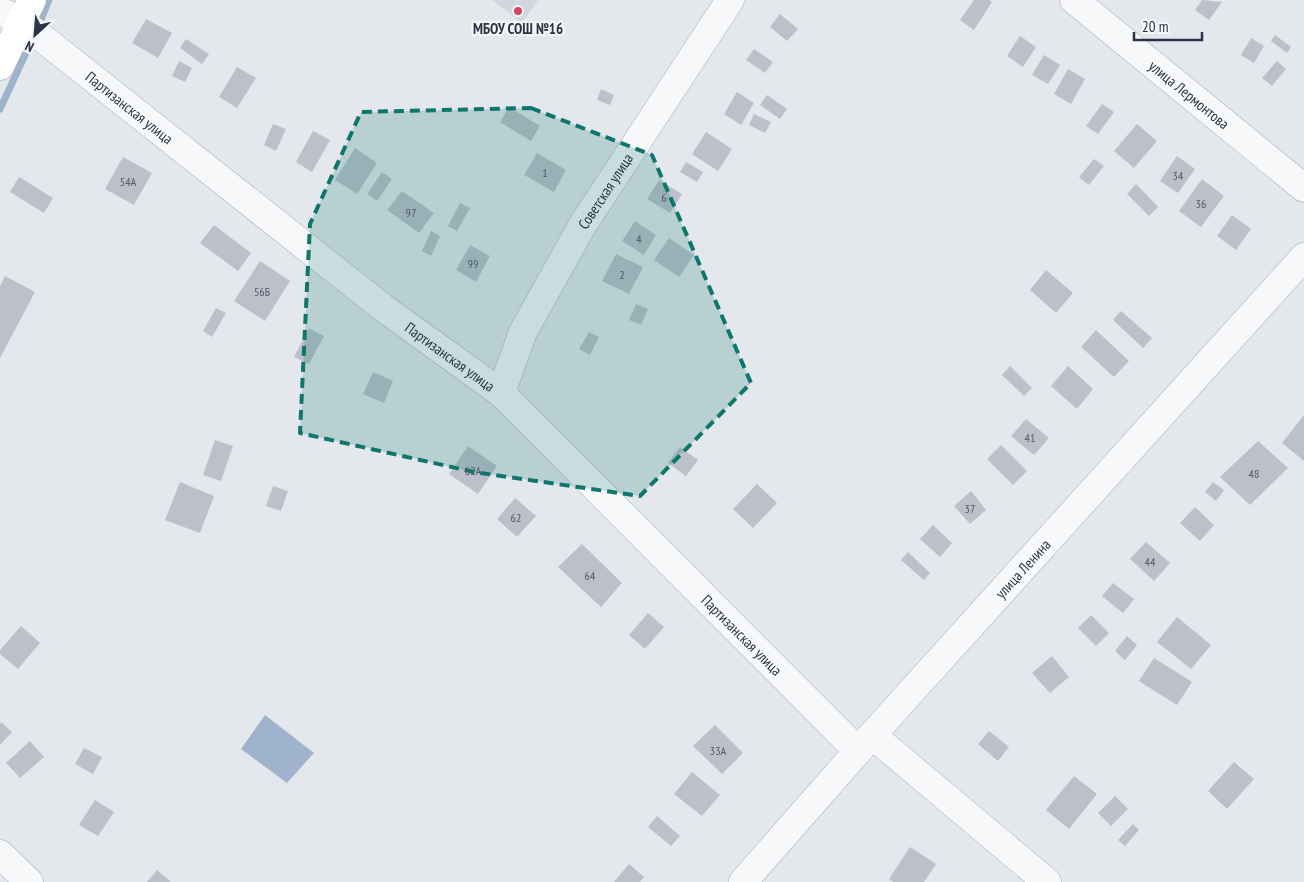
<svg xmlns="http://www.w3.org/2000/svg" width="1304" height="882" font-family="'PT Sans Narrow',sans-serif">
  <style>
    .built { fill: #d2d6de }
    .water { fill: #9fb4cc }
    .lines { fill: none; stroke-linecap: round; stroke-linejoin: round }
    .stream { stroke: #9fb4cc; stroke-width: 7 }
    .building { fill: #bbc0ca }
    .minor-casing { stroke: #a9aeb7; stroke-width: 29 }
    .major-casing { stroke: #a3abb8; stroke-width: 29 }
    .minor { stroke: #f7f8fa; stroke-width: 28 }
    .major { stroke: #fff; stroke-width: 28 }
    .marked { fill: #0f766e; fill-opacity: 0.2; stroke: #0f766e; stroke-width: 4; stroke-dasharray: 10 6; stroke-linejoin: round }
    .poi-dot { fill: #d1495b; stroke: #f4f6f9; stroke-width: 2 }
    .labels { text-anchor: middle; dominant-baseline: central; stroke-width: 4.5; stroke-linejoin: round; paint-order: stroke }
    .number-label { font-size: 12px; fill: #4f5766 }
    .poi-label { font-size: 15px; font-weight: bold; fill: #2b3445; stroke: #f4f6f9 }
    .street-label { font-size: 15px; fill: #2b3445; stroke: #f4f6f9 }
  </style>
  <rect width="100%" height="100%" fill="#e4e7ec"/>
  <path class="built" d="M492,0H538L522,23Z"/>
  <path class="water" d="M265,715L314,753L287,783L241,749Z"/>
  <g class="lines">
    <path class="stream" d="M40,22L49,0
      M0,109L32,40"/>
  </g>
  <path class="building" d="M974,0H989L992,2L974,30L960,20Z
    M1202,0L1222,2L1209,20L1195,10Z
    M780,14L798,29L787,41L770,27Z
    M146,19L172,33L158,58L132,43Z
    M1275,35L1291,47L1287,53L1271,41Z
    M1020,36L1036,47L1023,67L1007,56Z
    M1251,38L1264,46L1254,63L1241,55Z
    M186,39L209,54L202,64L180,48Z
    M754,49L773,62L765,73L746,60Z
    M1044,55L1060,65L1048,84L1032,75Z
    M179,61L192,68L185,82L172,76Z
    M1277,61L1286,69L1272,86L1262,78Z
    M237,67L256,78L237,108L219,97Z
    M1068,69L1085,79L1071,104L1054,94Z
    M601,89L614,95L610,105L597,100Z
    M737,92L754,103L741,125L724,114Z
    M767,95L787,109L780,119L760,105Z
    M1102,104L1114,112L1098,134L1086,126Z
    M509,107L540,126L531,141L500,122Z
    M754,114L771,122L765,133L749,125Z
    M273,124L286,129L276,151L264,145Z
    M1137,124L1157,141L1134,168L1114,151Z
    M313,131L330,140L312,172L296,162Z
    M706,132L732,149L718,171L692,154Z
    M355,148L377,163L357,194L335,180Z
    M537,153L566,170L554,192L524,175Z
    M1177,156L1195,169L1178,193L1160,181Z
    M123,157L152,173L134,205L105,189Z
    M1094,159L1104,166L1089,185L1079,177Z
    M686,162L703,172L697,182L680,172Z
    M382,172L392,179L377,201L367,194Z
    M19,177L53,198L44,213L10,192Z
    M1202,179L1224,196L1201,227L1179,211Z
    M659,180L682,194L670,213L647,199Z
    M1136,184L1158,207L1149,216L1127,194Z
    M402,191L434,213L419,233L387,210Z
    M460,203L470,208L457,231L448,226Z
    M1232,215L1251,229L1236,250L1217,236Z
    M635,221L656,235L644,255L622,241Z
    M214,225L251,253L238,271L200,243Z
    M431,231L440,236L431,256L422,251Z
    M669,238L694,255L679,277L654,260Z
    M470,245L490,256L476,282L456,270Z
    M616,254L643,267L629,294L602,281Z
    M260,261L290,281L265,321L234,301Z
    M1046,270L1073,293L1056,313L1030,290Z
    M5,276L35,292L0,358V286Z
    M636,304L648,309L641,325L629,320Z
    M216,308L226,313L212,337L203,331Z
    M1121,311L1152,338L1143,348L1113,320Z
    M309,328L324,336L309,364L294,357Z
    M1096,330L1129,361L1114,377L1081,347Z
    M589,332L599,337L590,355L579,349Z
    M1010,366L1032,388L1024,396L1002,375Z
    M1068,366L1093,389L1077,409L1051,386Z
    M373,372L393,381L384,403L363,394Z
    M1304,415V461L1282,443Z
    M1026,419L1049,438L1034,455L1011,436Z
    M215,440L233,446L221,481L203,475Z
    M1258,441L1288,468L1250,505L1220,477Z
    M1001,445L1027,471L1013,485L987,459Z
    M468,446L497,466L478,494L449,474Z
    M680,447L698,460L686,476L668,463Z
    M180,482L214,496L200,533L165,520Z
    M1213,482L1224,490L1216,501L1205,492Z
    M757,484L777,503L753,528L733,509Z
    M273,486L288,491L281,511L266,506Z
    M971,491L986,510L970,524L954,506Z
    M515,498L536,516L517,537L497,519Z
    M1195,507L1214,525L1200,541L1180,523Z
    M933,525L952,543L940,557L920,539Z
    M1146,542L1170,563L1154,581L1130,559Z
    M582,544L622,583L601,607L558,567Z
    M908,552L930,573L924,580L901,560Z
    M1113,583L1134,599L1123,613L1102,596Z
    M648,613L664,627L645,649L629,635Z
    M1091,615L1109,633L1096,646L1078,628Z
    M1177,617L1211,645L1191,669L1157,642Z
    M21,626L40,643L18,669L0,654V650Z
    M1127,636L1137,645L1125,660L1115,651Z
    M1052,656L1069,677L1050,693L1032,673Z
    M1154,658L1192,682L1177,705L1139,681Z
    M1,722L12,732L0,745V724Z
    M715,725L743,753L722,774L693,746Z
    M989,731L1009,747L998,761L978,744Z
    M30,741L44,757L20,778L6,763Z
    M84,748L102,757L93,774L75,764Z
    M1234,762L1254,779L1227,809L1208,791Z
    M692,772L720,795L702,816L674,794Z
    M1074,776L1097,794L1069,829L1046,810Z
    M1115,796L1128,809L1111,826L1098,813Z
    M95,800L114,812L98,836L79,825Z
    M657,816L680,836L671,846L648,827Z
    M1133,824L1139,830L1125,846L1118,840Z
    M910,847L936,864L924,882H894L889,879Z
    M629,864L644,877L640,882H614Z
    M157,870L171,882H147Z"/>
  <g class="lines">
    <defs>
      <g id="minor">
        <path id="s1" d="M1074,0L1304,188"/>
        <path id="s2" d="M0,11L22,22L382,307L501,393L858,751"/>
        <path id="s3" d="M501,393L523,332L582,226L730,0"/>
        <path d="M872,735L1047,882"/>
        <path d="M0,854L29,882"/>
        <path id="s4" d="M743,882L872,735L1304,257"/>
      </g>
      <path id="major" d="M0,66L32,0"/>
    </defs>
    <use href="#minor" class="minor-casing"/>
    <use href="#major" class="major-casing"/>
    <use href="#minor" class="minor"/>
    <use href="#major" class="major"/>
  </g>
  <path class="marked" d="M531,108L652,155L751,383L640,496L474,472L300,433L310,224L361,112Z"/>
  <circle class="poi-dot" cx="518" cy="11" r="5"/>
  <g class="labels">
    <g class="number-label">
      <text x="545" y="172">1</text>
      <text x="1178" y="175">34</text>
      <text x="128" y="181">54А</text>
      <text x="664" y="197">6</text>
      <text x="1201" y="203">36</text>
      <text x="411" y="212">97</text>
      <text x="639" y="238">4</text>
      <text x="473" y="263">99</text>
      <text x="622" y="274">2</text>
      <text x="262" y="291">56Б</text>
      <text x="1030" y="437">41</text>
      <text x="473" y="470">62А</text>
      <text x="1254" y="473">48</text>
      <text x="970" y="508">37</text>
      <text x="516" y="517">62</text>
      <text x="1150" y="561">44</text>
      <text x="590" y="575">64</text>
      <text x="718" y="750">33А</text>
    </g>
    <g class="poi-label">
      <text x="518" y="28">МБОУ СОШ №16</text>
    </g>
    <g class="street-label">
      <text stroke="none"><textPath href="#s1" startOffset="149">улица Лермонтова</textPath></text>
      <text stroke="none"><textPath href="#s2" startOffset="162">Партизанская улица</textPath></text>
      <text stroke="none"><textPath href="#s3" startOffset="228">Советская улица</textPath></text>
      <text stroke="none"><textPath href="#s2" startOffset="568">Партизанская улица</textPath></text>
      <text stroke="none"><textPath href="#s4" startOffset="420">улица Ленина</textPath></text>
      <text stroke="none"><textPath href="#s2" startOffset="972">Партизанская улица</textPath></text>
    </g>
  </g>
  <g transform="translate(35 35) rotate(206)" stroke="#f4f6f9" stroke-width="4" paint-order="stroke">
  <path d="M0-4L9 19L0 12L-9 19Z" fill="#2b3445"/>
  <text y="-8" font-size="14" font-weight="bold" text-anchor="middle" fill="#2b3445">N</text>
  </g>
  <path d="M1134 32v8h68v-8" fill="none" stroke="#2b3445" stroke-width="2.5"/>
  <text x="1142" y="32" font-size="15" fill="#2b3445" stroke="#f4f6f9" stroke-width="4" paint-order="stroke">20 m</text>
</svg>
